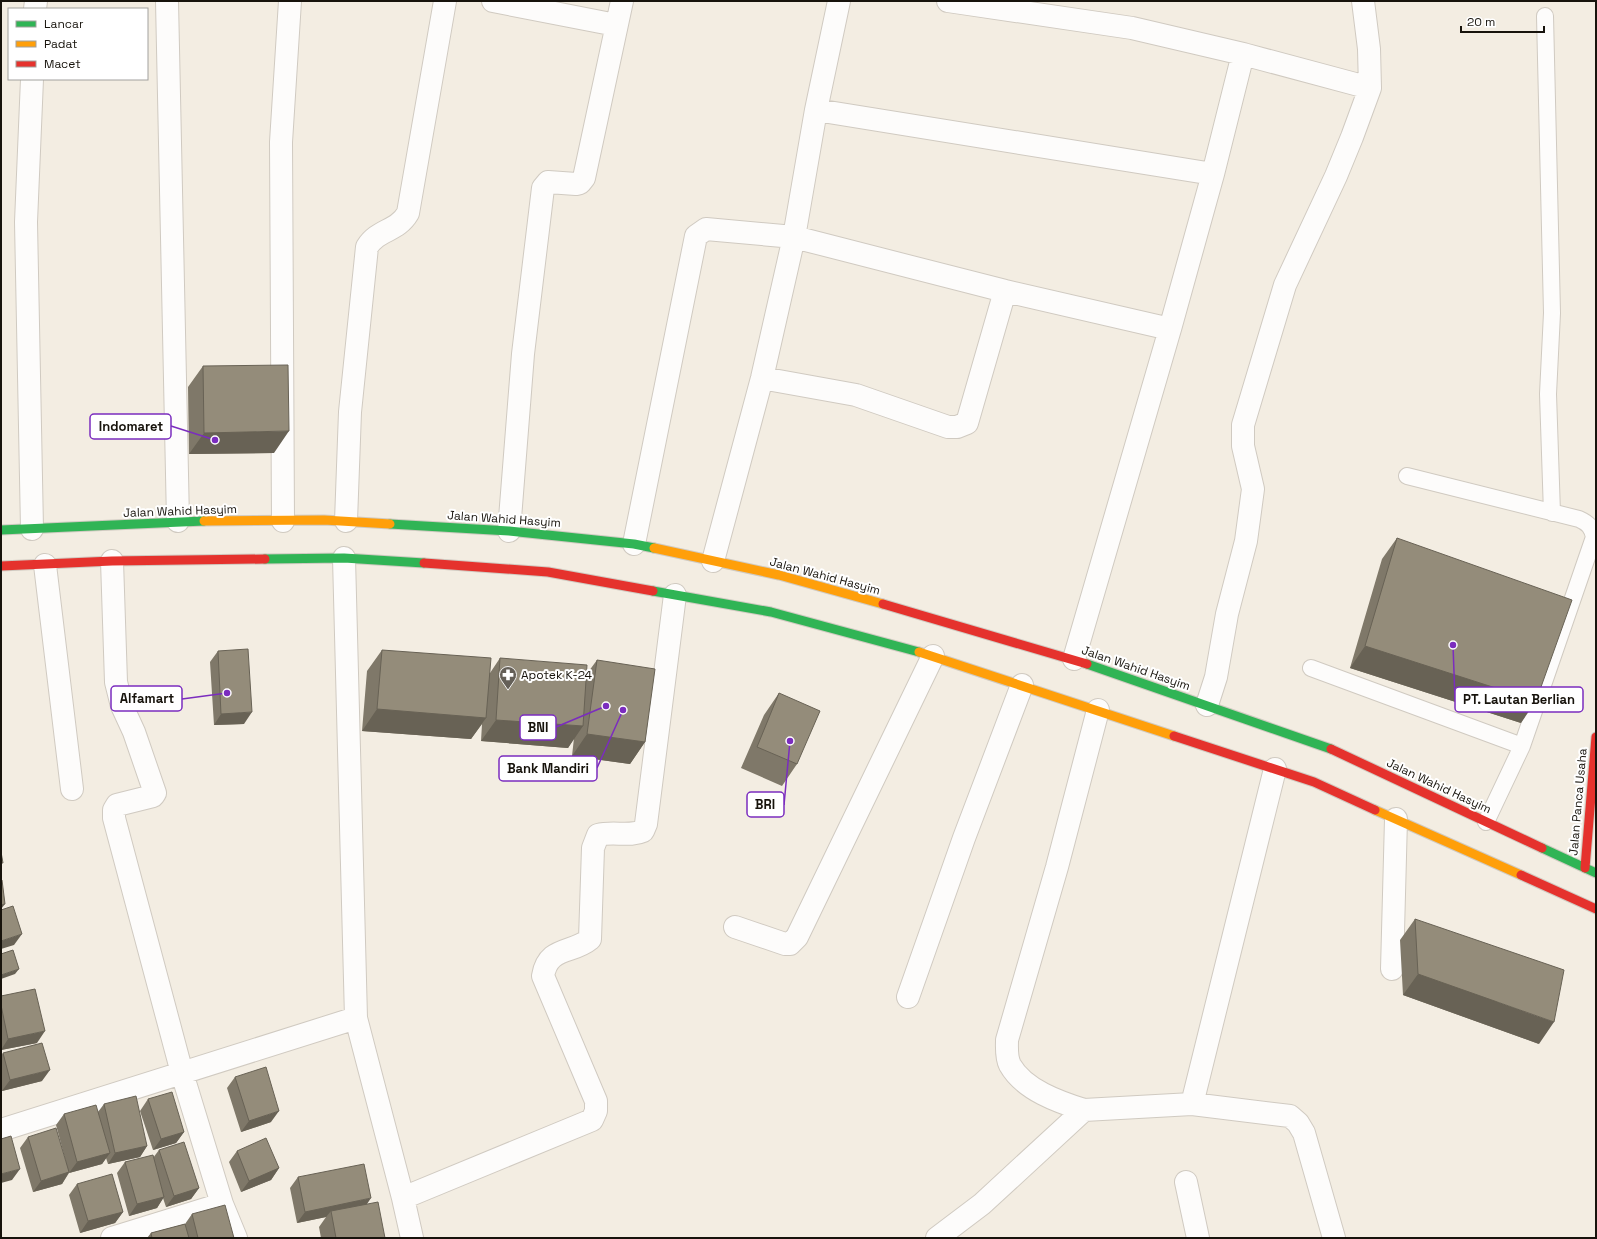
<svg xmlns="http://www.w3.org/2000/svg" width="1597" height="1239" font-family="'Space Grotesk',sans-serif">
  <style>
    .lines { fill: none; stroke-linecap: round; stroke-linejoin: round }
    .lane-casing { stroke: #d0cac1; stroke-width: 18 }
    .street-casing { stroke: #d0cac1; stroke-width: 24 }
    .fast-casing { stroke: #d0cac1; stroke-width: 11 }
    .slow-casing { stroke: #d0cac1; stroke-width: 11 }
    .jam-casing { stroke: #d0cac1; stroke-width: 11 }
    .lane { stroke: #fdfcfb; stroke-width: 16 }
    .street { stroke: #fdfcfb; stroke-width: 22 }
    .fast { stroke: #30b455; stroke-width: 9 }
    .slow { stroke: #ff9f0a; stroke-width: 9 }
    .jam { stroke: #e5322d; stroke-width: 9 }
    .wall { fill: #7f7869 }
    .shaded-wall { fill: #686255 }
    .building { fill: #948c7a; stroke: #686255 }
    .labels { text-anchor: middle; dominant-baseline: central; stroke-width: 4; stroke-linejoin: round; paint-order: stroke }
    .street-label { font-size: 12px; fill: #17130c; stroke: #fff }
    .poi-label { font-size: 12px; fill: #17130c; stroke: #fff; text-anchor: start }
    .leader { fill: none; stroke: #7b2cbf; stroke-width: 1.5 }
    .callout-dot { fill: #7b2cbf; stroke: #fff; stroke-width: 1.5 }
    .callout { fill: #fff; stroke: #7b2cbf; stroke-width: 1.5 }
    .callout-label { font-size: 13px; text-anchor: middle; font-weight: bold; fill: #17130c }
  </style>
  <rect width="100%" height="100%" fill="#f3ede2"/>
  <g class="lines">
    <defs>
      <path id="lane" d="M1545,16L1552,313L1548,394L1552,513
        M1407,476L1579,519C1588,523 1592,527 1594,537L1522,746
        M1311,668L1522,746L1486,822"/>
      <path id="street" d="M167,1L178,521
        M493,1L616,25
        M948,1L1132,28L1243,54L1370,88
        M35,9L36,1
        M816,110L1213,174
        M1170,329L1213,174L1243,54
        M762,378L856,395L948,427H957L967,423L1005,291
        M283,521L281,142L290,1
        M346,521L350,412L367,247C378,229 397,232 408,213L445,1
        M32,529L26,222L32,79
        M509,531L523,354L543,188L548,182L576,184L580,183L584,178L622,1
        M634,544L696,236L706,229L794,237L1005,291L1170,329L1074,659
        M344,558L356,1018L403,1198L412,1238
        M112,561L116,682L122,706L134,732L155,793L153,796L117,805L114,810V818L182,1073L222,1204
        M713,561L762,378L794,237L816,110L839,1
        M45,565L72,789
        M1207,705L1216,677L1227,614L1246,541L1253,489L1243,446V425L1285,285L1336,176L1352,137L1370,88L1369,49L1363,1
        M735,927L785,944H790L797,937L933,656
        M1392,969L1396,819
        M908,997L964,838L1022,685
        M1192,1104L1275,769
        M1084,1110C1059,1102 1024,1090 1010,1065C1006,1057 1007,1048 1007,1040L1057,867L1098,710
        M1,1130L356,1018
        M1186,1182L1198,1238
        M403,1198L592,1120L596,1111V1101L543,976C548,946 572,954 590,939L593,848L598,835C613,831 630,837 643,831L646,824L675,595
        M112,1238L222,1204L236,1238
        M937,1238L982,1204L1084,1110L1192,1104L1290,1116L1298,1123L1304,1133L1334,1238"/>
      <path id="fast" d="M390,524L509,531L634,544L654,548
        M1,530L204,521
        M265,559L344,558L424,563
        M653,591L771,612L919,652
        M1087,664L1331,749
        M1542,848L1596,873"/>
      <path id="slow" d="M204,521L324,520L390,524
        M654,548L779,575L883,604
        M919,652L1174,736
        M1375,810L1521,875"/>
      <path id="jam" d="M424,563L548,572L653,591
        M1,566L112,561L265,559
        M883,604L1087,664
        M1174,736L1314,782L1375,810
        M1331,749L1542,848
        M1585,868L1596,737
        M1521,875L1596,909"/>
    </defs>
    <use href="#lane" class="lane-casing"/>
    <use href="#street" class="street-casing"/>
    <use href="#fast" class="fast-casing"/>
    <use href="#slow" class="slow-casing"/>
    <use href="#jam" class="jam-casing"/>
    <use href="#lane" class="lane"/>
    <use href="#street" class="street"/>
    <use href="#fast" class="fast"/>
    <use href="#slow" class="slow"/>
    <use href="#jam" class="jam"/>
  </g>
  <path class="wall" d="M203,366L274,453L189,454L188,387Z
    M1397,538L1521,723L1350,668L1382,559Z
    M382,650L490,673L500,658L586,675L597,660L645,742L630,764L572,756L574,738L568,748L481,741L482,724L471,739L362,731L367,671Z
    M218,651L244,724L214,725L210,662Z
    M779,693L797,764L782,786L741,768L764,715Z
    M1415,919L1539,1044L1403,995L1400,940Z
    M1,996L37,1043L1,1050Z
    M3,1053L42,1081L2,1091L1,1087V1056Z
    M235,1077L271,1122L241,1132L227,1088Z
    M148,1099L184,1132L176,1143L153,1150L140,1111Z
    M104,1104L147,1146L140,1157L108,1164L106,1158L102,1164L69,1173L62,1184L33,1192L20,1148L28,1137L66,1162L56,1125L64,1114L98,1112Z
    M159,1150L199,1188L191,1199L166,1207L163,1198L157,1208L129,1216L117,1173L125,1162L153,1158Z
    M237,1151L279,1168L271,1180L241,1192L229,1162Z
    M298,1177L367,1204L385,1238H321L319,1227L326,1217L297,1223L290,1188Z
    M77,1184L123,1212L115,1223L80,1233L69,1195Z
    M192,1214L234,1238H147L151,1233L185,1224Z"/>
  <path class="shaded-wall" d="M289,431L274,453L189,454L204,433Z
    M1365,646L1536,701L1521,723L1350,668Z
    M377,709L486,718L471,739L362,731Z
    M252,712L244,724L214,725L221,714Z
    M496,720L583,726L568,748L481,741Z
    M587,734L645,742L630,764L572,756Z
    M5,904L1,909V905Z
    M22,934L14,945L1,949V941Z
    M19,969L15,974L1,979V975Z
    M1418,974L1554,1022L1539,1044L1403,995Z
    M45,1031L37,1043L1,1050L8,1039Z
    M50,1070L42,1081L2,1091L10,1080Z
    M279,1111L271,1122L241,1132L249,1121Z
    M184,1132L176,1143L153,1150L161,1139Z
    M147,1146L140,1157L108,1164L115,1153Z
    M110,1153L102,1164L69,1173L77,1162Z
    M279,1168L271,1180L241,1192L249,1181Z
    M20,1169L12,1180L1,1183V1174Z
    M69,1172L62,1184L33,1192L41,1181Z
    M199,1188L191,1199L166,1207L174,1196Z
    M164,1197L157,1208L129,1216L137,1204Z
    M371,1198L363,1210L331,1211L326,1217L297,1223L305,1212Z
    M123,1212L115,1223L80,1233L88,1221Z"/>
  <path class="building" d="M288,365L289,431L204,433L203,366Z
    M1397,538L1572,600L1536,701L1365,646Z
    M248,649L252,712L221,714L218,651Z
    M382,650L491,658L486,718L377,709Z
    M500,658L587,665L583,726L496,720Z
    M597,660L655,669L645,742L587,734Z
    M779,693L820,711L797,764L757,747Z
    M1,852L3,863H1Z
    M1,880H2L5,904L1,905Z
    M13,906L22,934L1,941V910Z
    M1415,919L1564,970L1554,1022L1418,974Z
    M13,950L19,969L1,975V954Z
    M35,989L45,1031L8,1039L1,1005V996Z
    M42,1043L50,1070L10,1080L3,1053Z
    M266,1067L279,1111L249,1121L235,1077Z
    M172,1092L184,1132L161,1139L148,1099Z
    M136,1096L147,1146L115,1153L104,1104Z
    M96,1105L110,1153L77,1162L64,1114Z
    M56,1128L69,1172L41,1181L28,1137Z
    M11,1136L20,1169L1,1174V1139Z
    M266,1138L279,1168L249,1181L237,1151Z
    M184,1142L199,1188L174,1196L159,1150Z
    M153,1155L164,1197L137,1204L125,1162Z
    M364,1164L371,1198L305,1212L298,1177Z
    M112,1174L123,1212L88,1221L77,1184Z
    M378,1202L385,1238H336L331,1211Z
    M225,1205L234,1238H198L192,1214Z
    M185,1224L189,1238H152L151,1233Z"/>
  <defs>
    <symbol id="pharmacy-pin" viewBox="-11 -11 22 30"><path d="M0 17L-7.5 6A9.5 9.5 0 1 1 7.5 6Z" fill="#645f57" stroke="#fff"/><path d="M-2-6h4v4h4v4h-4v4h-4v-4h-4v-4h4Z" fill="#fff"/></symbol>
  </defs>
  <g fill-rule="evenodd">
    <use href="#pharmacy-pin" x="498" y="665" width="20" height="27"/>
  </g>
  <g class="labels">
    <g class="street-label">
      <text transform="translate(180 511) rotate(-2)">Jalan Wahid Hasyim</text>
      <text transform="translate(504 519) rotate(4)">Jalan Wahid Hasyim</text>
      <text transform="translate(825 576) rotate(15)">Jalan Wahid Hasyim</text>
      <text transform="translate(1136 668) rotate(19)">Jalan Wahid Hasyim</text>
      <text transform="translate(1439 786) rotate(25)">Jalan Wahid Hasyim</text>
      <text transform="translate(1578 802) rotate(-85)">Jalan Panca Usaha</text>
    </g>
    <g class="poi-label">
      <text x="521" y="675">Apotek K-24</text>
    </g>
  </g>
  <path class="leader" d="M215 440L171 426M227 693L182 699M1453 645L1455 700M606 706L556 727M623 710L597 768M790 741L784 805"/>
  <g class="callout-dot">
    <circle cx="215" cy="440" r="4"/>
    <circle cx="227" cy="693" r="4"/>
    <circle cx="1453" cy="645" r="4"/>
    <circle cx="606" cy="706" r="4"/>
    <circle cx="623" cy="710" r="4"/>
    <circle cx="790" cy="741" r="4"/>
  </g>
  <g class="callout">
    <rect x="90" y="414" width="81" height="25" rx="4"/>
    <rect x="111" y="686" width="71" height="25" rx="4"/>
    <rect x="1455" y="687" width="128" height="25" rx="4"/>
    <rect x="520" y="715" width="36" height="25" rx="4"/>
    <rect x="499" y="756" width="98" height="25" rx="4"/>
    <rect x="747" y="792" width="37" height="25" rx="4"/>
  </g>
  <g class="callout-label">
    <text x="131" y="431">Indomaret</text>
    <text x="147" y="703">Alfamart</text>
    <text x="1519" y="704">PT. Lautan Berlian</text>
    <text x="538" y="732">BNI</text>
    <text x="548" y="773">Bank Mandiri</text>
    <text x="765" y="809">BRI</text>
  </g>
  <rect width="1597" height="1239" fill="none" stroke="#17130c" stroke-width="4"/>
  <rect x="8" y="8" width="140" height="72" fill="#ffffff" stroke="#a2a19e"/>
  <rect x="16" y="21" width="20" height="6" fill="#30b455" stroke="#a2a19e"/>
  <text x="44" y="28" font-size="12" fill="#17130c">Lancar</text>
  <rect x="16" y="41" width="20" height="6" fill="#ff9f0a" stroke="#a2a19e"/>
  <text x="44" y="48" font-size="12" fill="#17130c">Padat</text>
  <rect x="16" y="61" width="20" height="6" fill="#e5322d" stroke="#a2a19e"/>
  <text x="44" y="68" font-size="12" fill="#17130c">Macet</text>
  <path d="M1461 26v6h83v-6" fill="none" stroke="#17130c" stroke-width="2"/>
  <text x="1467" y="26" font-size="12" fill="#17130c" stroke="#ffffff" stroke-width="3" paint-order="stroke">20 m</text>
</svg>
